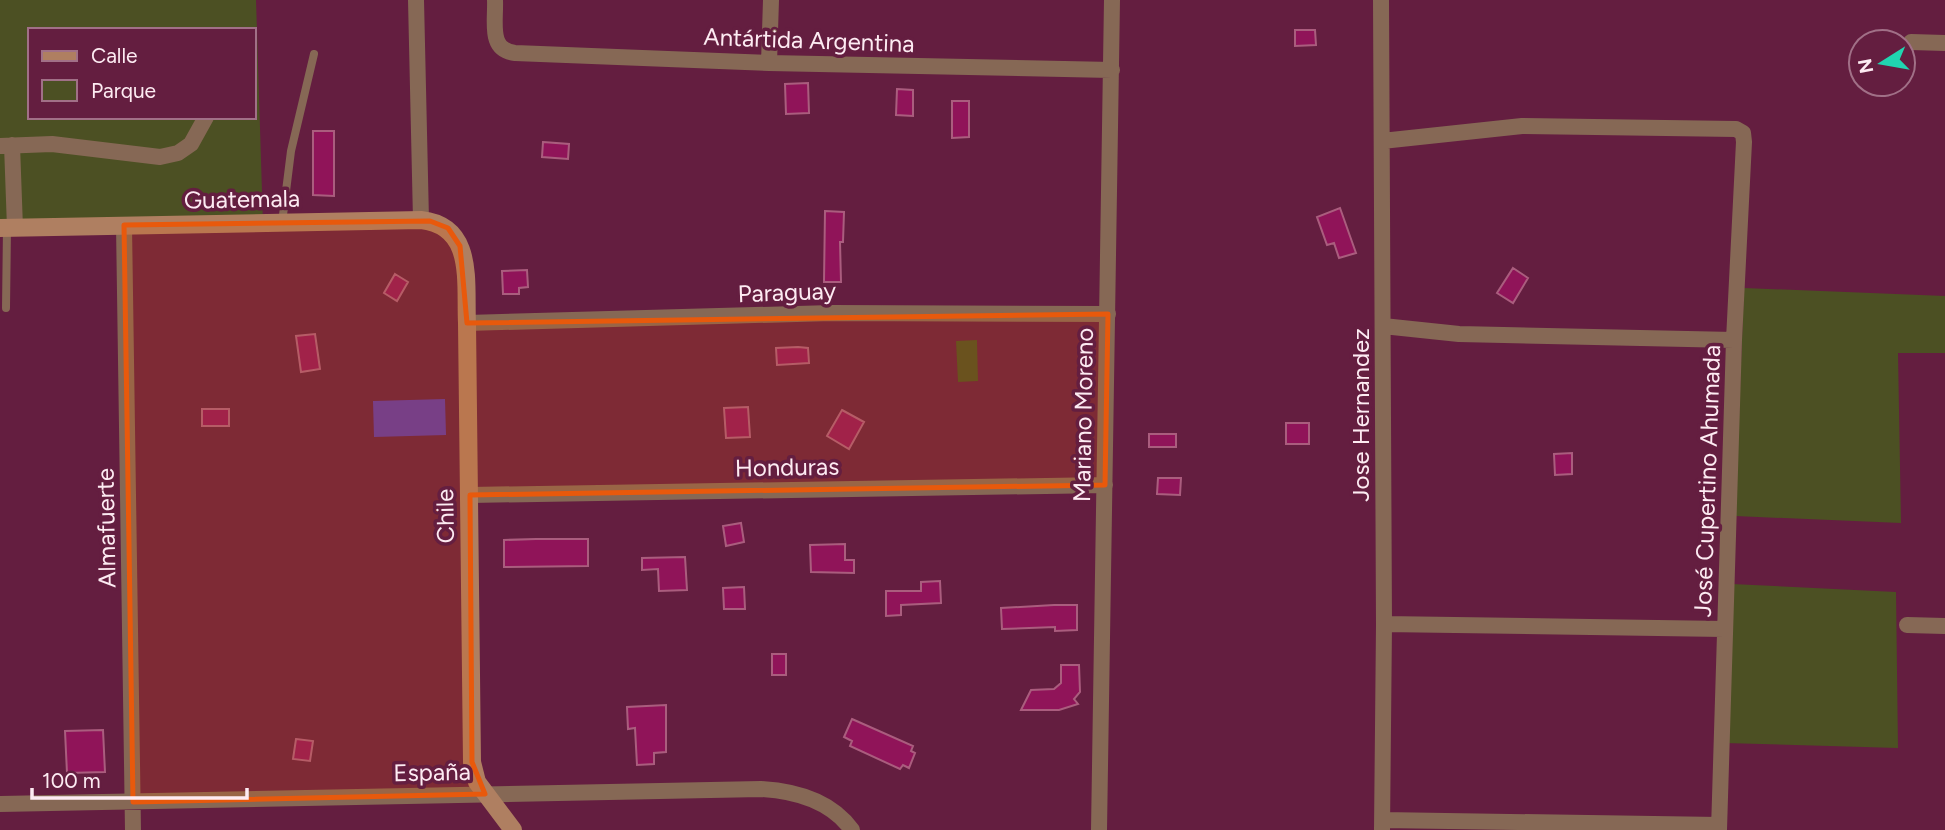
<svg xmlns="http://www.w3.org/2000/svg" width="1945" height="830" font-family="Figtree,sans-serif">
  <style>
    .green { fill: #4c5023; fill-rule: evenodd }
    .water { fill: #5d39a6 }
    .building { fill: #901459; stroke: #aa5d7e; stroke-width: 2 }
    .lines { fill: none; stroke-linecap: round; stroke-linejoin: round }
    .lane { stroke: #866855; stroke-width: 8 }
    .street { stroke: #866855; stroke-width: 16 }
    .secondary { stroke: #af7f61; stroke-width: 18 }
    .marked { fill: #e8590c; fill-opacity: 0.2; stroke: #e8590c; stroke-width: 5; stroke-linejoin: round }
    .labels { text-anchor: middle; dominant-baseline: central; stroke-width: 7; stroke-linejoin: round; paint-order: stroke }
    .street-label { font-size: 24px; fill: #fdebf2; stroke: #641e40 }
  </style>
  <rect width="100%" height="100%" fill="#641e40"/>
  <path class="green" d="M0,0H256L263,224L0,228ZM30,30H254V117H30Z
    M1744,288L1945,296V353H1898L1901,523L1735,516Z
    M977,340L978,381L958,382L956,341Z
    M1732,584L1896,592L1898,748L1724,743Z"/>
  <path class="water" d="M445,399L446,435L374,437L373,401Z"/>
  <path class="building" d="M1295,30H1315L1316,45L1295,46Z
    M808,83L809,113L786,114L785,84Z
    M897,89L913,90V116L896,115Z
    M952,101H969V137L952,138Z
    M313,131H334V196L313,195Z
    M543,142L569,144L568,159L542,157Z
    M1340,208L1356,253L1339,258L1334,243L1327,245L1317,217Z
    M825,211L844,212L843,242H840L841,282H824Z
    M1513,268L1528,278L1513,303L1497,293Z
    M527,270L528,287L519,288V294H503L502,271Z
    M395,274L408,282L397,301L384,293Z
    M315,334L320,369L301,372L296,336Z
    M798,347L808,348L809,363L777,365L776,348Z
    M748,407L750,437L726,438L724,408Z
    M202,409H229V426H202Z
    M842,410L864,422L849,449L827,436Z
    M1286,423H1309V444H1286Z
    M1149,434H1176V447H1149Z
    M1572,453V474L1555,475L1554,454Z
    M1158,478H1181L1180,495L1157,494Z
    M741,523L744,542L726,546L723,526Z
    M536,539H588V566L504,567V540Z
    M845,544V560H854V573L811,572L810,545Z
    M685,557L687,590L659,591L658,569L642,570V558Z
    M940,581L941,603L901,605V615L886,616V591H921V582Z
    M744,587L745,609H724L723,588Z
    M1054,605H1077V630L1055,631V627L1002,629L1001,608Z
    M772,654H786V675H772Z
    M1061,665H1079L1080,692L1074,699L1078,704L1059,710H1021L1031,690L1054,689L1061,683Z
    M666,705V752L654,753V764L637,765L635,728L628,729L627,707Z
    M852,719L913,746L911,751L915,753L909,768L903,765L900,769L850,746L852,741L844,737Z
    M103,730L105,772L67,773L65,731Z
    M296,739L313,741L310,761L293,759Z"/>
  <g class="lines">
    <path class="lane" d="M282,223L291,151L314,54
      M6,308L7,228"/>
    <path class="street" d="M416,0L421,220
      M495,0C496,22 488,50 515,53L769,63L1112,70
      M1381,0L1384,624L1382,830
      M1911,42L1945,43
      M769,63L771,0
      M1382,141L1522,126L1736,129L1743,133L1744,142L1734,340L1719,830
      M12,145L15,228
      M0,146L52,144L160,157L178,153L191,144L206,117
      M124,225L133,830
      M467,323L832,313L1108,314
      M1383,326L1459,334L1734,340
      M470,495L1105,485
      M1384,624L1724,629
      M1907,625L1945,626
      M0,804L761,789C796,791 831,801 852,830
      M1382,820L1719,825
      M1099,830L1112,0"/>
    <path class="secondary" d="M0,228L421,220C475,226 465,282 467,323L472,762L477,782L513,830"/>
  </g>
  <path class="marked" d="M430,221L448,228L460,246L467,323L1108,314L1105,485L470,495L472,762L485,794L133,802L124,225Z"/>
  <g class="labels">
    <g class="street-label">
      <text transform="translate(809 40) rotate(2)">Antártida Argentina</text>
      <text transform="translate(242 199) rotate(-1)">Guatemala</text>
      <text transform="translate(787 292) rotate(-2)">Paraguay</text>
      <text transform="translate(1083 415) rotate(-89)">Mariano Moreno</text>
      <text transform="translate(1360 415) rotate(-90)">Jose Hernandez</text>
      <text transform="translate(787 467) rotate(-1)">Honduras</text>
      <text transform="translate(1707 481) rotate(-88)">José Cupertino Ahumada</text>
      <text transform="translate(445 516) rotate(-91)">Chile</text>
      <text transform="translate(106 528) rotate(-91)">Almafuerte</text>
      <text transform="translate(432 772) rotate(-1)">España</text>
    </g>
  </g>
  <rect x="28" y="28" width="228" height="91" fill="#641e40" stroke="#a17087" stroke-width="2"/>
  <rect x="42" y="51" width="35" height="10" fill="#af7f61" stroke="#a17087" stroke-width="2"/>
  <text x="91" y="63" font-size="21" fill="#fdebf2">Calle</text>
  <rect x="42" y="80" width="35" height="21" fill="#4c5023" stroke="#a17087" stroke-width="2"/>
  <text x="91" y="98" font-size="21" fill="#fdebf2">Parque</text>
  <g transform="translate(1882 63) rotate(259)"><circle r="33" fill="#641e40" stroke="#a17087" stroke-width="2"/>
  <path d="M0-5L12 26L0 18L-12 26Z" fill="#20d5b0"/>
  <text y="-10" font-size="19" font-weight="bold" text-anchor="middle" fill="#fdebf2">N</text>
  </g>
  <path d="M32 788v10h215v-10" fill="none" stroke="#fdebf2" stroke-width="3.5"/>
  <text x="42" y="788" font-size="21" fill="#fdebf2" stroke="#641e40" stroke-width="5" paint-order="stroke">100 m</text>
</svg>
